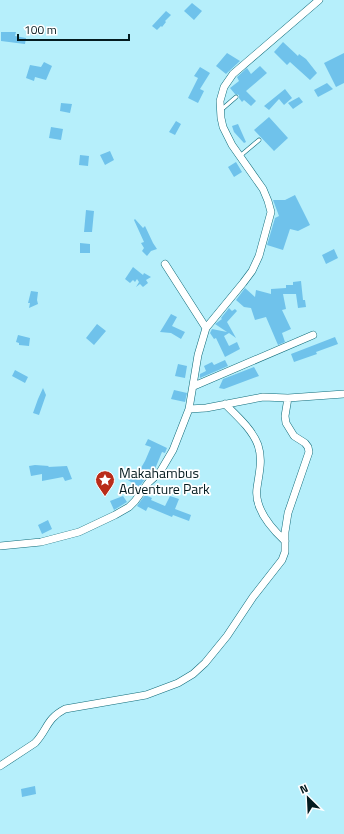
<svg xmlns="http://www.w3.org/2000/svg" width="344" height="834" font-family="'Titillium Web',sans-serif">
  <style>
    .building { fill: #6fc2eb }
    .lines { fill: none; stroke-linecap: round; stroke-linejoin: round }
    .service-casing { stroke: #0f6b79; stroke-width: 4.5 }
    .minor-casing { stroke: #0f6b79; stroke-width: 8 }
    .service { stroke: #fff; stroke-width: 3.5 }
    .minor { stroke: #fff; stroke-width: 7 }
    .labels { text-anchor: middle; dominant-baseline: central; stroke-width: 3.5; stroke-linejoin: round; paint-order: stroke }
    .poi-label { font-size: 14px; fill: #041b1f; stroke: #fff; text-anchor: start }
  </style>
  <rect width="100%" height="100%" fill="#b6effb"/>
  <path class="building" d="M192,3L202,11L194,20L184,11Z
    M166,11L171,15L165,21L166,22L162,27L161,26L157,30L152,26Z
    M1,32H16L15,36L26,38L25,44L1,41Z
    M283,42L298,56L299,54L306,59L317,73L310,80L290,62L287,65L274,52Z
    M227,53L240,61L226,74L216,66Z
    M344,53V83L336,87L324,63Z
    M44,62L52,66L46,80L35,77L34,81L26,78L30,65L41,67Z
    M260,66L267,73L246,91L256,101L251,106L244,100L242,102L239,98V95L235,94L230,88L239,81L237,77L247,68L251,74Z
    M200,67L210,73L200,89L204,91L198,103L188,98L198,78L194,76Z
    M327,83L333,89L318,97L314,90Z
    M285,89L292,98L284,105L279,99L269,110L264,106Z
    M299,97L303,102L293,109L288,103Z
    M61,103L72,104L70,113L60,111Z
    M269,117L288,138L274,151L254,130Z
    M176,121L181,124L175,135L169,132Z
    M238,124L246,142L244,143L234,132L232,126Z
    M51,127L63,129L61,140L49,138Z
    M110,151L114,160L105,165L100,155Z
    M80,155L89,156L88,166L79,165Z
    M236,162L242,172L234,177L228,167Z
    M295,195L310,225L298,231L290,229L283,250L267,245L275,218L279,216L273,200H285Z
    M86,210L94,211L92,232H84Z
    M135,219L143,228L145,226L153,243L157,249L151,251L147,256L142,251L144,248L141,243L144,242L134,220Z
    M80,243L90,244V253H80Z
    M334,249L338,258L326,264L322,255Z
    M133,267L143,275L144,273L151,277L146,280L148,283L143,287L140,284L136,287L139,282L137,279L135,282L133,280L130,283L125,279Z
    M301,281L303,300H305L306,307L298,308L296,294H283L286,309L282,310L291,329L282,333L285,342L278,345L266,317L255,320L251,308L244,307L236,300L245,288L255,297L256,290L271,294V289L286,288V285H293V282Z
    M31,291L38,292L37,300L38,304L29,308L30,303H28Z
    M229,308L232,311L235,309L237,311L227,322L236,338L229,333L224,336L229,346L237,342L240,349L225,357L216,338L214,339L210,333L212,329L227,332L215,324L222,319L221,318Z
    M171,314L177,317L172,326L185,332L181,339L171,333L160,332Z
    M97,324L106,331L94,345L86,338Z
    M18,335L30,338L29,346L19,345V343L16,342Z
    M335,337L338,344L316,352L317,354L294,362L291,354Z
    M225,360L228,366L200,378V374L206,371L204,366L212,362L214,365Z
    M178,364L187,366L185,378L175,376Z
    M254,367L259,376L224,389L219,388L223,379Z
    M15,370L28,377L25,383L12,376Z
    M43,388L46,395L39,415L33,413L38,399Z
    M174,390L187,393L185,402L171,399Z
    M148,439L167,448L165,453L162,452L155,469H151L146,478L139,487L126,479L130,472L133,474L135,472L138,473L145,461L151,447L145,445Z
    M35,465L49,466L48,467L67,466L72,479L65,481L63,477L42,481V474L31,476L29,466Z
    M145,495L152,498L151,500L165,506L170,496L179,499L175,509L191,515L189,521L173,515L172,517L148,507L146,511L137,506Z
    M123,496L127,502L114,510L110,501Z
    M48,520L52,529L42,534L38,525Z
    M35,786L36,794L22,797L21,789Z"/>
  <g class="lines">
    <defs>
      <path id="service" d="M221,110L236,97
        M240,156L259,140"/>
      <path id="minor" d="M165,264L206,328
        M194,386L313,335
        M225,404C237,416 252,429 258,445C263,460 259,473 257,488C254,508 271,528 285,541
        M189,409L206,408L263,397L288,398L344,394
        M0,546L41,542L79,532L115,515L129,507L135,501L148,483L160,472L173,450L189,409L198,355L206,328L243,283L252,271L259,256L271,212L268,201L263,189L232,145L223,127L221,118L220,101L224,87L233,74L319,0
        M0,766L35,743C48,729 46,719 65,709L146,695L178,683L193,674L205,663L227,636L253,597L282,560L285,552V532L288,513L309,452L308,447L305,443L294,436L286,423L285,416L288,398"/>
    </defs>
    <use href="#service" class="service-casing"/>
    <use href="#minor" class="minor-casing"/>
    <use href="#service" class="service"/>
    <use href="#minor" class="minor"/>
  </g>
  <defs>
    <symbol id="sight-pin" viewBox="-11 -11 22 30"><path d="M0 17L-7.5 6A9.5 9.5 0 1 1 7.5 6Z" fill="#b92c19" stroke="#fff"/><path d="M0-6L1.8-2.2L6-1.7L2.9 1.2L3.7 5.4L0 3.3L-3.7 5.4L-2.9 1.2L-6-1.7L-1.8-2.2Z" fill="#fff"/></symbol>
  </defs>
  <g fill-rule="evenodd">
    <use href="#sight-pin" x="94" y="469" width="22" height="30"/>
  </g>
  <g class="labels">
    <g class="poi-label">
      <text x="119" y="472">Makahambus<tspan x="119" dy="16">Adventure Park</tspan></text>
    </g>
  </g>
  <g transform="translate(308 798) rotate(336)" stroke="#ffffff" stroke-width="3" paint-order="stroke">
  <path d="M0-3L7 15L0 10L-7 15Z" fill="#041b1f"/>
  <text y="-6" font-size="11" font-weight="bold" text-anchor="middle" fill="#041b1f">N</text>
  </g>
  <path d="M18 34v6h111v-6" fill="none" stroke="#041b1f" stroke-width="2"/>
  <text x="24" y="34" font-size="12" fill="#041b1f" stroke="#ffffff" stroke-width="3" paint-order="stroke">100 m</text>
</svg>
